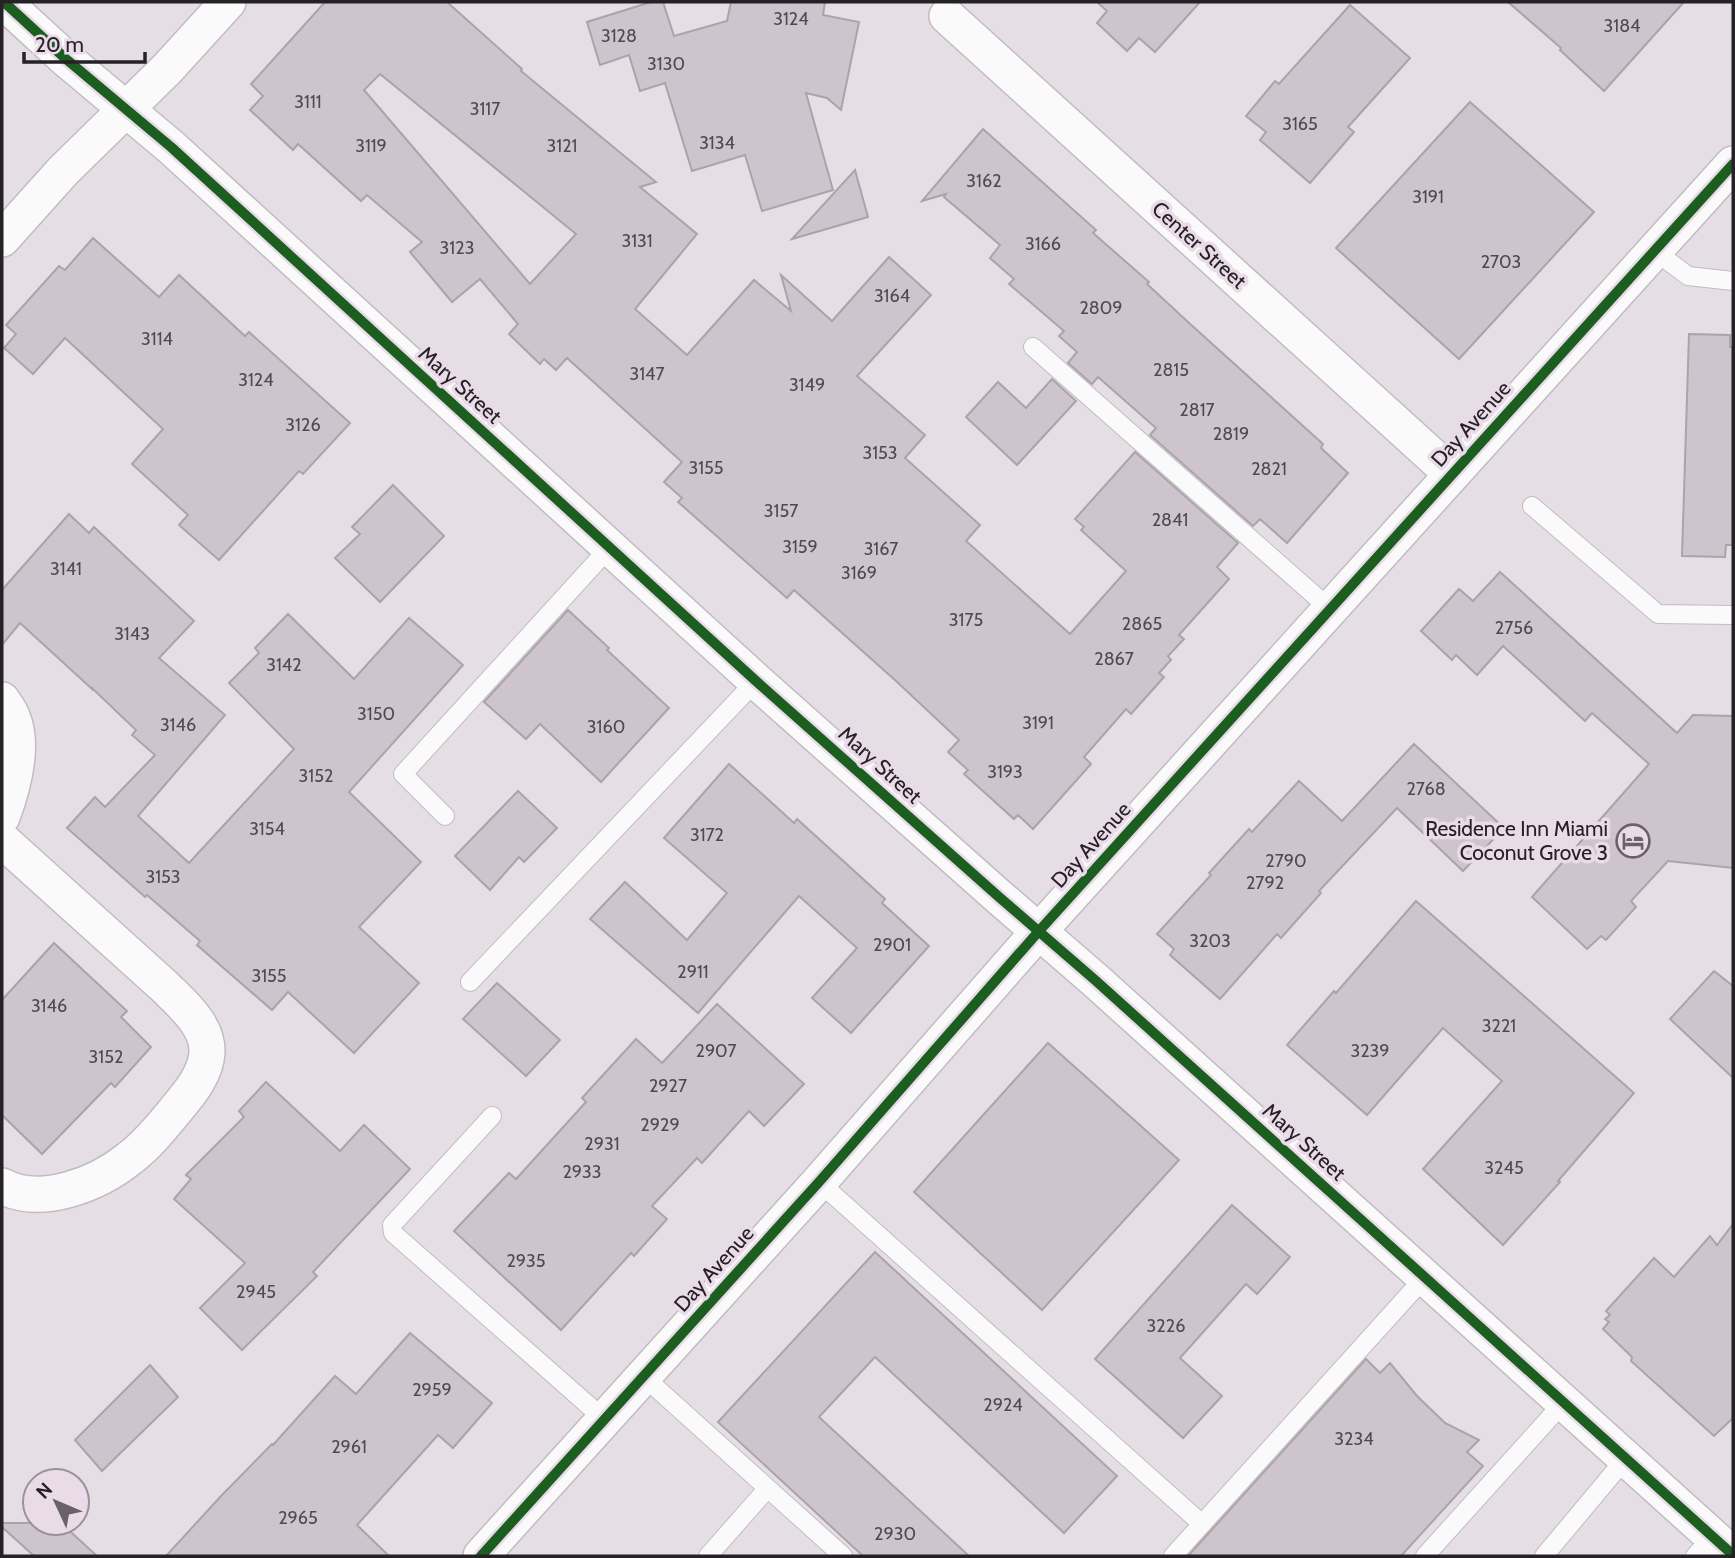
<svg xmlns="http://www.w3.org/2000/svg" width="1735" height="1558" viewBox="0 0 1735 1558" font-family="Cabin,sans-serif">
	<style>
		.building { fill: #cec4cd; stroke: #aaa4a9; stroke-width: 2; fill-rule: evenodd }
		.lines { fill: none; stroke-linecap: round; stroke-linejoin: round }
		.lane-casing { stroke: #c2bcc2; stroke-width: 20 }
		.street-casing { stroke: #c2bcc2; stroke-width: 38 }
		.lane { stroke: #fbfafb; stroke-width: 18 }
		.street { stroke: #fbfafb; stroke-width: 35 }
		.cycleway-casing { stroke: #e9dbe8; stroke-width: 15 }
		.cycleway { stroke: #1b5e20; stroke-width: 10 }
		.labels { text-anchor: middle; stroke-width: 7; stroke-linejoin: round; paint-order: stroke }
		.number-label { font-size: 18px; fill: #504a50 }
		.street-label { font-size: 21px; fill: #262126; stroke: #e9dbe8 }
		.poi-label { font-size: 21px; fill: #262126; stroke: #e9dbe8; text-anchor: end }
	</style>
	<rect width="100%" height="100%" fill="#e6dee5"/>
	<g class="building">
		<path d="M325 2H447L522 69 521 71 656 182 640 187 697 234 635 309 687 355 754 280 791 311 781 275 832 321 889 257 931 295 857 376 925 435 905 458 980 525 966 541 1070 634 1126 571 1081 530 1084 527 1075 519 1135 452 1238 543 1217 567 1229 579 1179 635 1184 639 1168 656 1171 660 1159 673 1164 677 1131 714 1126 709 1084 757 1091 764 1033 829 1018 815 1014 819 964 774 968 770 948 752 959 740 896 681 794 590 787 598 678 502 682 498 664 482 682 462 567 358 556 370 544 359 540 364 509 334 518 324 480 279 452 302 410 252 422 242 367 195 361 201 298 144 293 150 250 110 263 96 251 84ZM380 74 576 234 530 284 364 90Z"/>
		<polygon points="651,2 663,2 674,36 727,21 731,2 825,2 823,15 859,22 841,110 827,98 806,93 833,190 762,211 745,155 692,171 665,83 640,91 629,55 600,65 587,22"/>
		<polygon points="1097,2 1200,2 1155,52 1139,38 1127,51 1097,23 1107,11"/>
		<polygon points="1508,2 1684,2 1604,91 1560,50 1561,48"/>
		<polygon points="1350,5 1410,58 1348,127 1354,132 1310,183 1260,140 1266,132 1246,116 1275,81 1279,84"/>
		<polygon points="1470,102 1594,212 1459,359 1336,248"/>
		<polygon points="983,129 1096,230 1093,233 1149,282 1147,284 1188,322 1323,444 1321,448 1348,473 1287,543 1260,519 1253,526 1150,435 1156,428 1098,377 1092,384 1068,363 1077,352 1059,336 1064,331 1009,284 1014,279 990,258 1000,245 944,197 946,194 922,201"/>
		<polygon points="855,170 868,217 792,239"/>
		<polygon points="93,238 159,297 179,275 245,336 249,332 350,423 303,474 299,471 219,560 179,525 188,515 132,464 163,429 65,338 33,374 4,348 16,334 6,325 59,266 65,270"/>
		<polygon points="1689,334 1730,335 1730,347 1733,347 1733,545 1726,545 1725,557 1682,556"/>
		<polygon points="1052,379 1076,401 1017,465 966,417 998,382 1026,408"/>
		<polygon points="393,485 444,536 380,602 335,558 360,534 352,527"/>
		<polygon points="69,514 89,533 94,527 194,621 159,658 225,715 138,816 189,863 294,749 229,683 259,653 255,648 288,614 354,679 409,618 463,665 349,792 421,862 359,927 419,983 354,1053 288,992 272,1010 197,945 200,941 147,895 145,897 67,828 95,797 105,807 155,755 132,735 136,730 92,688 92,689 20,623 2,645 2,590"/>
		<polygon points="1500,572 1677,733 1693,715 1733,716 1733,868 1668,861 1631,901 1636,907 1606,940 1601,936 1587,949 1532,897 1649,764 1592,713 1585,721 1503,646 1477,675 1456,655 1452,660 1421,631 1459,589 1473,601"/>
		<polygon points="568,610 609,648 607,650 669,708 601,782 540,724 526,739 484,702"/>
		<polygon points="1414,744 1504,828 1463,871 1397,808 1319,891 1321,893 1281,938 1277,934 1220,999 1170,955 1174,949 1157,934 1211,875 1209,873 1249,829 1252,832 1299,781 1342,821"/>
		<polygon points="729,764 794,823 797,819 885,899 882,903 929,946 851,1033 812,998 857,948 799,896 698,1013 590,919 625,882 687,940 727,893 664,838"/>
		<polygon points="518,791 557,828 524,862 519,857 490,890 455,856"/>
		<polygon points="1416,901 1634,1093 1558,1181 1560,1182 1503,1245 1423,1169 1502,1081 1443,1028 1367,1115 1287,1045 1334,991 1336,993"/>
		<polygon points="54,943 127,1011 121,1017 151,1047 115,1087 111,1083 42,1154 2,1115 2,1000"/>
		<polygon points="1714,971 1733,986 1733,1078 1670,1019"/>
		<polygon points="497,983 560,1040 526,1076 463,1019"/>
		<polygon points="717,1004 804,1084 764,1126 749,1111 702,1163 697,1158 652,1206 667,1219 634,1256 631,1253 561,1330 454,1231 509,1173 516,1179 586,1102 582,1098 636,1039 662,1063"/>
		<polygon points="1048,1043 1179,1160 1042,1310 914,1192"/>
		<polygon points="266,1082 340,1151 364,1125 410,1169 313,1272 317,1276 242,1350 200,1308 245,1263 174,1199 191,1179 186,1175 244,1117 239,1111"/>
		<polygon points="1232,1205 1290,1257 1257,1294 1246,1284 1180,1358 1222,1396 1183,1438 1095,1359"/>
		<polygon points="1733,1224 1733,1418 1714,1436 1631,1361 1632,1357 1603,1329 1609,1322 1605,1319 1610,1315 1606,1311 1654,1258 1674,1277 1710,1236 1717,1245"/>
		<polygon points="875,1252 1117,1476 1064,1533 875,1357 819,1417 969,1556 863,1556 718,1422"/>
		<polygon points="410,1333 492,1403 453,1448 438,1435 357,1525 389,1556 166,1556 222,1495 272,1444 273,1445 335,1376 356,1394"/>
		<polygon points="1366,1359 1380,1373 1390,1363 1417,1396 1445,1423 1479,1440 1467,1452 1483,1466 1401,1556 1188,1556"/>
		<polygon points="150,1365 178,1397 102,1471 75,1440"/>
		<polygon points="2,1523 61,1523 97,1556 34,1556 2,1527"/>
	</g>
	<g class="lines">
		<defs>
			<g id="lane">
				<polyline points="1655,251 1688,276 1733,281"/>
				<polyline points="1033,347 1330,609"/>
				<polyline points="1532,506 1658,614 1733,615"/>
				<polyline points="445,816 403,774 609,548"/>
				<polyline points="470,982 756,681"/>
				<polyline points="492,1116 392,1225 393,1233 604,1419"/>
				<polyline points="819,1182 1202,1524"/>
				<polyline points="643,1376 843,1556"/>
				<polyline points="708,1556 767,1489"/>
				<polyline points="1173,1556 1425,1277"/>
				<polyline points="1425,1556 1564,1402"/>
				<polyline points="1544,1556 1626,1458"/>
				<polyline points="1695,1556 1713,1536"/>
			</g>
			<g id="street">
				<polyline points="4,2 66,59 171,147 756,681 999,897 1095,980 1733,1555"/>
				<polyline points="947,16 1452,474"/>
				<polyline points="2,239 63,171 167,69 228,2"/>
				<path d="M2 700C6 706 11 712 13 719 24 747 12 790 2 817"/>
				<path d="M2 840 164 986C181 1003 208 1025 207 1052 206 1075 188 1095 174 1112 161 1128 147 1145 130 1158 98 1184 41 1207 2 1186"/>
				<polyline points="481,1556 819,1182 1039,931 1733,164"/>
			</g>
		</defs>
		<use href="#lane" class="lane-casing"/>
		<use href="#street" class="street-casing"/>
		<use href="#lane" class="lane"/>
		<use href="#street" class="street"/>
		<defs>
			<g id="cycleway">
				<polyline points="4,2 66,59 171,147 756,681 999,897 1095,980 1733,1555"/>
				<polyline points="481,1556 819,1182 1039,931 1733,164"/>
			</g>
		</defs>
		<use href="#cycleway" class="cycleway-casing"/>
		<use href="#cycleway" class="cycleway"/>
	</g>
	<defs>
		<symbol id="hotel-ring" viewBox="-11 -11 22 22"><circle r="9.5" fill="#e9dbe8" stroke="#696369" stroke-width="1.5"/><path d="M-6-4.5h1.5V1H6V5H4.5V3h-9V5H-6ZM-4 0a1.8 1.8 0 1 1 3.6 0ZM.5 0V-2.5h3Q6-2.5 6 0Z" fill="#696369"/></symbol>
	</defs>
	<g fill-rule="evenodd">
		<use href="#hotel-ring" x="1614" y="822" width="38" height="38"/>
	</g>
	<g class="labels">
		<g class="number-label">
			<text x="791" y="25">3124</text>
			<text x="1622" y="32">3184</text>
			<text x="619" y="42">3128</text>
			<text x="666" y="70">3130</text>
			<text x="308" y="108">3111</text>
			<text x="485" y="115">3117</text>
			<text x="1300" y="130">3165</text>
			<text x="717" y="149">3134</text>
			<text x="371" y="152">3119</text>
			<text x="562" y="152">3121</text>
			<text x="984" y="187">3162</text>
			<text x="1428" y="203">3191</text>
			<text x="637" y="247">3131</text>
			<text x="1043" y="250">3166</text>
			<text x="457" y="254">3123</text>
			<text x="1501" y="268">2703</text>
			<text x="892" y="302">3164</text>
			<text x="1101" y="314">2809</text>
			<text x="157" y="345">3114</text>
			<text x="1171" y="376">2815</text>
			<text x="647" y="380">3147</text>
			<text x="256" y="386">3124</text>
			<text x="807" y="391">3149</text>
			<text x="1197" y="416">2817</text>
			<text x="303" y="431">3126</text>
			<text x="1231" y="440">2819</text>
			<text x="880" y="459">3153</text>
			<text x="706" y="474">3155</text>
			<text x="1269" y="475">2821</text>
			<text x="781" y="517">3157</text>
			<text x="1170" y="526">2841</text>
			<text x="800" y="553">3159</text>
			<text x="881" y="555">3167</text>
			<text x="66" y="575">3141</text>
			<text x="859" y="579">3169</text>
			<text x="966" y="626">3175</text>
			<text x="1142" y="630">2865</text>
			<text x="1514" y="634">2756</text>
			<text x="132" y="640">3143</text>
			<text x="1114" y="665">2867</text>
			<text x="284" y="671">3142</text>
			<text x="376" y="720">3150</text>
			<text x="1038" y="729">3191</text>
			<text x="178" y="731">3146</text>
			<text x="606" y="733">3160</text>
			<text x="1005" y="778">3193</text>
			<text x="316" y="782">3152</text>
			<text x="1426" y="795">2768</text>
			<text x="267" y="835">3154</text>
			<text x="707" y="841">3172</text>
			<text x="1286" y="867">2790</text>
			<text x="163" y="883">3153</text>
			<text x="1265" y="889">2792</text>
			<text x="1210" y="947">3203</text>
			<text x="892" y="951">2901</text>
			<text x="693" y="978">2911</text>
			<text x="269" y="982">3155</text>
			<text x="49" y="1012">3146</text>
			<text x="1499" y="1032">3221</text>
			<text x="716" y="1057">2907</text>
			<text x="1370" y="1057">3239</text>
			<text x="106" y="1063">3152</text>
			<text x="668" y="1092">2927</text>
			<text x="660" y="1131">2929</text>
			<text x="602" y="1150">2931</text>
			<text x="1504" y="1174">3245</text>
			<text x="582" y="1178">2933</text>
			<text x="526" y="1267">2935</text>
			<text x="256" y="1298">2945</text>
			<text x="1166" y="1332">3226</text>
			<text x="432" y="1396">2959</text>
			<text x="1003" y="1411">2924</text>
			<text x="1354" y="1445">3234</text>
			<text x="349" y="1453">2961</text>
			<text x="298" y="1524">2965</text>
			<text x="895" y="1540">2930</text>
		</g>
		<g class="street-label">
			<text transform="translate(1199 245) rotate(42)" y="7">Center Street</text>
			<text transform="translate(460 385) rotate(42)" y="7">Mary Street</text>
			<text transform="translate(1471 424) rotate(-48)" y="7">Day Avenue</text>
			<text transform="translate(880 765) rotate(42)" y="7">Mary Street</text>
			<text transform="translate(1091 845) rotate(-48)" y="7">Day Avenue</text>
			<text transform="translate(1304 1142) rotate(42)" y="7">Mary Street</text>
			<text transform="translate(714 1269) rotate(-48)" y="7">Day Avenue</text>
		</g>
		<g class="poi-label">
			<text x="1608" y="836">Residence Inn Miami<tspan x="1608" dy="24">Coconut Grove 3</tspan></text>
		</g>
	</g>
	<rect width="1735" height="1558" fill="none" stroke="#262126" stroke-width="7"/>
	<g transform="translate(56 1502) rotate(314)"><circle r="33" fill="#e9dbe8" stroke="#9b919a" stroke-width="2"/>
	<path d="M0-5L12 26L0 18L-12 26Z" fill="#696369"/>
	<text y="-10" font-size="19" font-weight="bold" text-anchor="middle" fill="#262126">N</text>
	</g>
	<path d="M24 52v10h121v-10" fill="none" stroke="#262126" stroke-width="3.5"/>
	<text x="35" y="52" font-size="21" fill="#262126" stroke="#e9dbe8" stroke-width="5" paint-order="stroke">20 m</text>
</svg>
